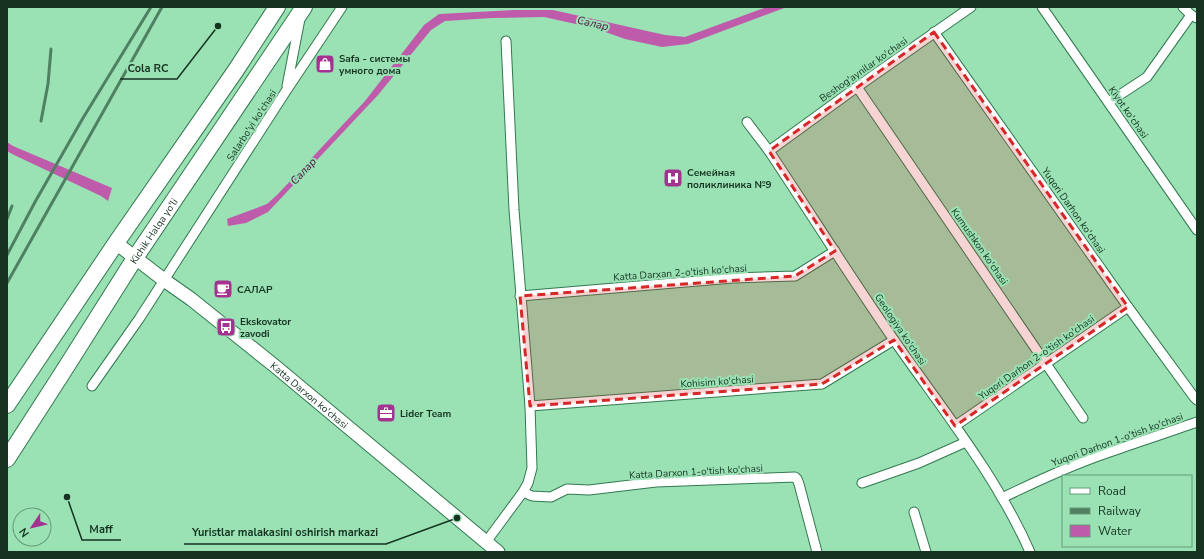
<svg xmlns="http://www.w3.org/2000/svg" width="1204" height="559" viewBox="0 0 1204 559" font-family="'Nunito Sans',sans-serif">
	<style>
		.water { fill: #bf5bab }
		.lines { fill: none; stroke-linecap: round; stroke-linejoin: round }
		.street-casing { stroke: #327951; stroke-width: 11 }
		.secondary-casing { stroke: #327951; stroke-width: 15 }
		.highway-casing { stroke: #327951; stroke-width: 18 }
		.street { stroke: #fff; stroke-width: 9 }
		.secondary { stroke: #fff; stroke-width: 13 }
		.highway { stroke: #fff; stroke-width: 16 }
		.rail { stroke: #508062; stroke-width: 3 }
		.marked { fill: #d62828; fill-opacity: 0.2; stroke: #d62828; stroke-width: 3; stroke-dasharray: 8 5; stroke-linejoin: round }
		.labels { text-anchor: middle; stroke-width: 4; stroke-linejoin: round; paint-order: stroke }
		.poi-label { font-size: 10px; font-weight: bold; fill: #163322; stroke: #9ae2b4; text-anchor: start }
		.street-label { font-size: 10px; fill: #163322; stroke: #9ae2b4 }
		.water-label { font-size: 11px; font-style: italic; fill: #4b0a40; stroke: #9ae2b4 }
		.leader { fill: none; stroke: #163322; stroke-width: 1.5 }
		.callout-dot { fill: #163322; stroke: #9ae2b4; stroke-width: 1.5 }
		.callout-label { font-size: 11px; text-anchor: middle; font-weight: bold; fill: #163322; stroke: #9ae2b4; stroke-width: 4; stroke-linejoin: round; paint-order: stroke }
	</style>
	<rect width="100%" height="100%" fill="#9ae2b4"/>
	<g class="water">
		<polygon points="767,7 787,7 688,44 662,47 625,39 594,28 544,17 492,18 445,21 431,30 378,95 268,212 246,223 228,226 227,219 267,204 278,194 365,101 424,25 439,14 515,10 553,10 665,35 685,37"/>
		<polygon points="7,142 13,146 112,188 108,201 101,196 12,154 7,151"/>
	</g>
	<g class="lines">
		<defs>
			<g id="street">
				<polyline points="1042,7 1197,230"/>
				<polyline points="1183,7 1191,15 1197,18"/>
				<polyline points="934,32 1128,307 1194,397 1197,400"/>
				<polyline points="287,86 300,19"/>
				<polyline points="857,87 1083,418"/>
				<polyline points="1109,102 1147,77 1191,15"/>
				<path d="M747 122 769 151C811 214 851 278 894 340 942 409 996 475 1030 552"/>
				<polyline points="769,151 857,87 971,7"/>
				<polyline points="520,296 733,278 795,276 835,251"/>
				<polyline points="92,386 139,319 286,91 342,7"/>
				<polyline points="530,406 822,384 894,340"/>
				<polyline points="955,426 1128,307"/>
				<polyline points="862,483 919,463 966,442"/>
				<polyline points="523,492 532,496 551,497 567,489 589,490 656,482 795,477 797,479 799,484 817,552"/>
				<path d="M1002 498C1035 482 1069 466 1104 454 1135 443 1166 433 1197 422"/>
				<polyline points="914,512 926,552"/>
				<polyline points="486,542 523,492 528,483 532,468 530,406 514,210 506,41"/>
			</g>
			<g id="secondary">
				<path id="s1" d="M116 243 164 280 191 299 276 367 498 552"/>
			</g>
			<g id="highway">
				<polyline points="7,405 116,243 236,70 277,7"/>
				<path id="s2" d="M7 459 63 372 135 258 304 7"/>
			</g>
		</defs>
		<use href="#street" class="street-casing"/>
		<use href="#secondary" class="secondary-casing"/>
		<use href="#highway" class="highway-casing"/>
		<use href="#street" class="street"/>
		<use href="#secondary" class="secondary"/>
		<use href="#highway" class="highway"/>
		<g class="rail">
			<polyline points="41,121 48,84 51,49"/>
			<polyline points="7,219 12,206"/>
			<polyline points="7,255 35,202 83,118 151,7"/>
			<polyline points="7,283 162,7"/>
		</g>
	</g>
	<path class="marked" d="M934 32 1128 307 955 426 894 340 822 384 530 406 520 296 795 276 835 251 769 151Z"/>
	<defs>
		<symbol id="shop-square" viewBox="-11 -11 22 22"><rect x="-9" y="-9" width="18" height="18" rx="4" fill="#a33390" stroke="#9ae2b4"/><path d="M-5-2.5h2.3a2.7 3.5 0 0 1 5.4 0H5L5.5 6h-11ZM-1.5-2.5h3a1.5 2.3 0 0 0-3 0Z" fill="#fff"/></symbol>
		<symbol id="hospital-square" viewBox="-11 -11 22 22"><rect x="-9" y="-9" width="18" height="18" rx="4" fill="#a33390" stroke="#9ae2b4"/><path d="M-5-5h3v3.5h4V-5h3V5h-3V1.5h-4V5h-3Z" fill="#fff"/></symbol>
		<symbol id="cafe-square" viewBox="-11 -11 22 22"><rect x="-9" y="-9" width="18" height="18" rx="4" fill="#a33390" stroke="#9ae2b4"/><path d="M-5.5-4.5H6V0H3Q3 3.5 0 3.5H-2.5Q-5.5 3.5-5.5 0ZM3-3.2v2h1.7v-2ZM-6 4.5H4V6H-6Z" fill="#fff"/></symbol>
		<symbol id="bus-square" viewBox="-11 -11 22 22"><rect x="-9" y="-9" width="18" height="18" rx="4" fill="#a33390" stroke="#9ae2b4"/><path d="M-5-6H5V4H4V6H2V4H-2V6H-4V4H-5ZM-3.5-4V0h7V-4ZM-3.5 1.2v1.5H-2V1.2ZM2 1.2v1.5H3.5V1.2Z" fill="#fff"/></symbol>
		<symbol id="office-square" viewBox="-11 -11 22 22"><rect x="-9" y="-9" width="18" height="18" rx="4" fill="#a33390" stroke="#9ae2b4"/><path d="M-6-3h4V-5.5h4V-3h4V5H-6ZM-1-4.5V-3h2v-1.5ZM-6 0V1H6V0Z" fill="#fff"/></symbol>
	</defs>
	<g fill-rule="evenodd">
		<use href="#shop-square" x="314" y="53" width="22" height="22"/>
		<use href="#hospital-square" x="662" y="167" width="22" height="22"/>
		<use href="#cafe-square" x="212" y="278" width="22" height="22"/>
		<use href="#bus-square" x="215" y="316" width="22" height="22"/>
		<use href="#office-square" x="375" y="402" width="22" height="22"/>
	</g>
	<g class="labels">
		<g class="poi-label">
			<text x="339" y="62">Safa - системы<tspan x="339" dy="12">умного дома</tspan></text>
			<text x="687" y="176">Семейная<tspan x="687" dy="12">поликлиника №9</tspan></text>
			<text x="237" y="293">САЛАР</text>
			<text x="240" y="325">Ekskovator<tspan x="240" dy="12">zavodi</tspan></text>
			<text x="400" y="417">Lider Team</text>
		</g>
		<g class="street-label">
			<text transform="translate(863 69) rotate(-35)" y="4">Beshog'aynilar ko'chasi</text>
			<text transform="translate(1129 112) rotate(55)" y="4">Kiyot ko'chasi</text>
			<text transform="translate(251 125) rotate(-57)" y="4">Salarbo'yi ko'chasi</text>
			<text transform="translate(1074 210) rotate(55)" y="4">Yuqori Darhon ko'chasi</text>
			<text dy="4" stroke="none"><textPath href="#s2" startOffset="271">Kichik Halqa yo'li</textPath></text>
			<text transform="translate(980 246) rotate(55)" y="4">Kumushkon ko'chasi</text>
			<text transform="translate(680 272) rotate(-4)" y="4">Katta Darxan 2-o'tish ko'chasi</text>
			<text transform="translate(901 329) rotate(56)" y="4">Geologiya ko'chasi</text>
			<text transform="translate(1036 357) rotate(-35)" y="4">Yuqori Darhon 2-o'tish ko'chasi</text>
			<text transform="translate(717 381) rotate(-4)" y="4">Kohisim ko'chasi</text>
			<text dy="4" stroke="none"><textPath href="#s1" startOffset="246">Katta Darxon ko'chasi</textPath></text>
			<text transform="translate(1117 439) rotate(-20)" y="4">Yuqori Darhon 1-o'tish ko'chasi</text>
			<text transform="translate(696 471) rotate(-3)" y="4">Katta Darxon 1-o'tish ko'chasi</text>
		</g>
		<g class="water-label">
			<text transform="translate(593 23) rotate(13)" y="4">Салар</text>
			<text transform="translate(303 171) rotate(-47)" y="4">Салар</text>
		</g>
	</g>
	<path class="leader" d="M218 26L177 79H120M67 497L82 540H121M457 518L386 544H184"/>
	<g class="callout-dot">
		<circle cx="218" cy="26" r="4"/>
		<circle cx="67" cy="497" r="4"/>
		<circle cx="457" cy="518" r="4"/>
	</g>
	<g class="callout-label">
		<text x="148" y="72">Cola RC</text>
		<text x="101" y="533">Maff</text>
		<text x="285" y="536">Yuristlar malakasini oshirish markazi</text>
	</g>
	<rect width="1204" height="559" fill="none" stroke="#163322" stroke-width="16"/>
	<rect x="1062" y="475" width="130" height="72" fill="#9ae2b4" stroke="#659c7a"/>
	<rect x="1070" y="488" width="20" height="6" fill="#ffffff" stroke="#659c7a"/>
	<text x="1098" y="495" font-size="12" fill="#163322">Road</text>
	<rect x="1070" y="508" width="20" height="6" fill="#508062" stroke="#659c7a"/>
	<text x="1098" y="515" font-size="12" fill="#163322">Railway</text>
	<rect x="1070" y="525" width="20" height="12" fill="#bf5bab" stroke="#659c7a"/>
	<text x="1098" y="535" font-size="12" fill="#163322">Water</text>
	<g transform="translate(32 527) rotate(235)"><circle r="19" fill="#9ae2b4" stroke="#659c7a"/>
	<path d="M0-3L7 15L0 10L-7 15Z" fill="#a33390"/>
	<text y="-6" font-size="11" font-weight="bold" text-anchor="middle" fill="#163322">N</text>
	</g>
</svg>
